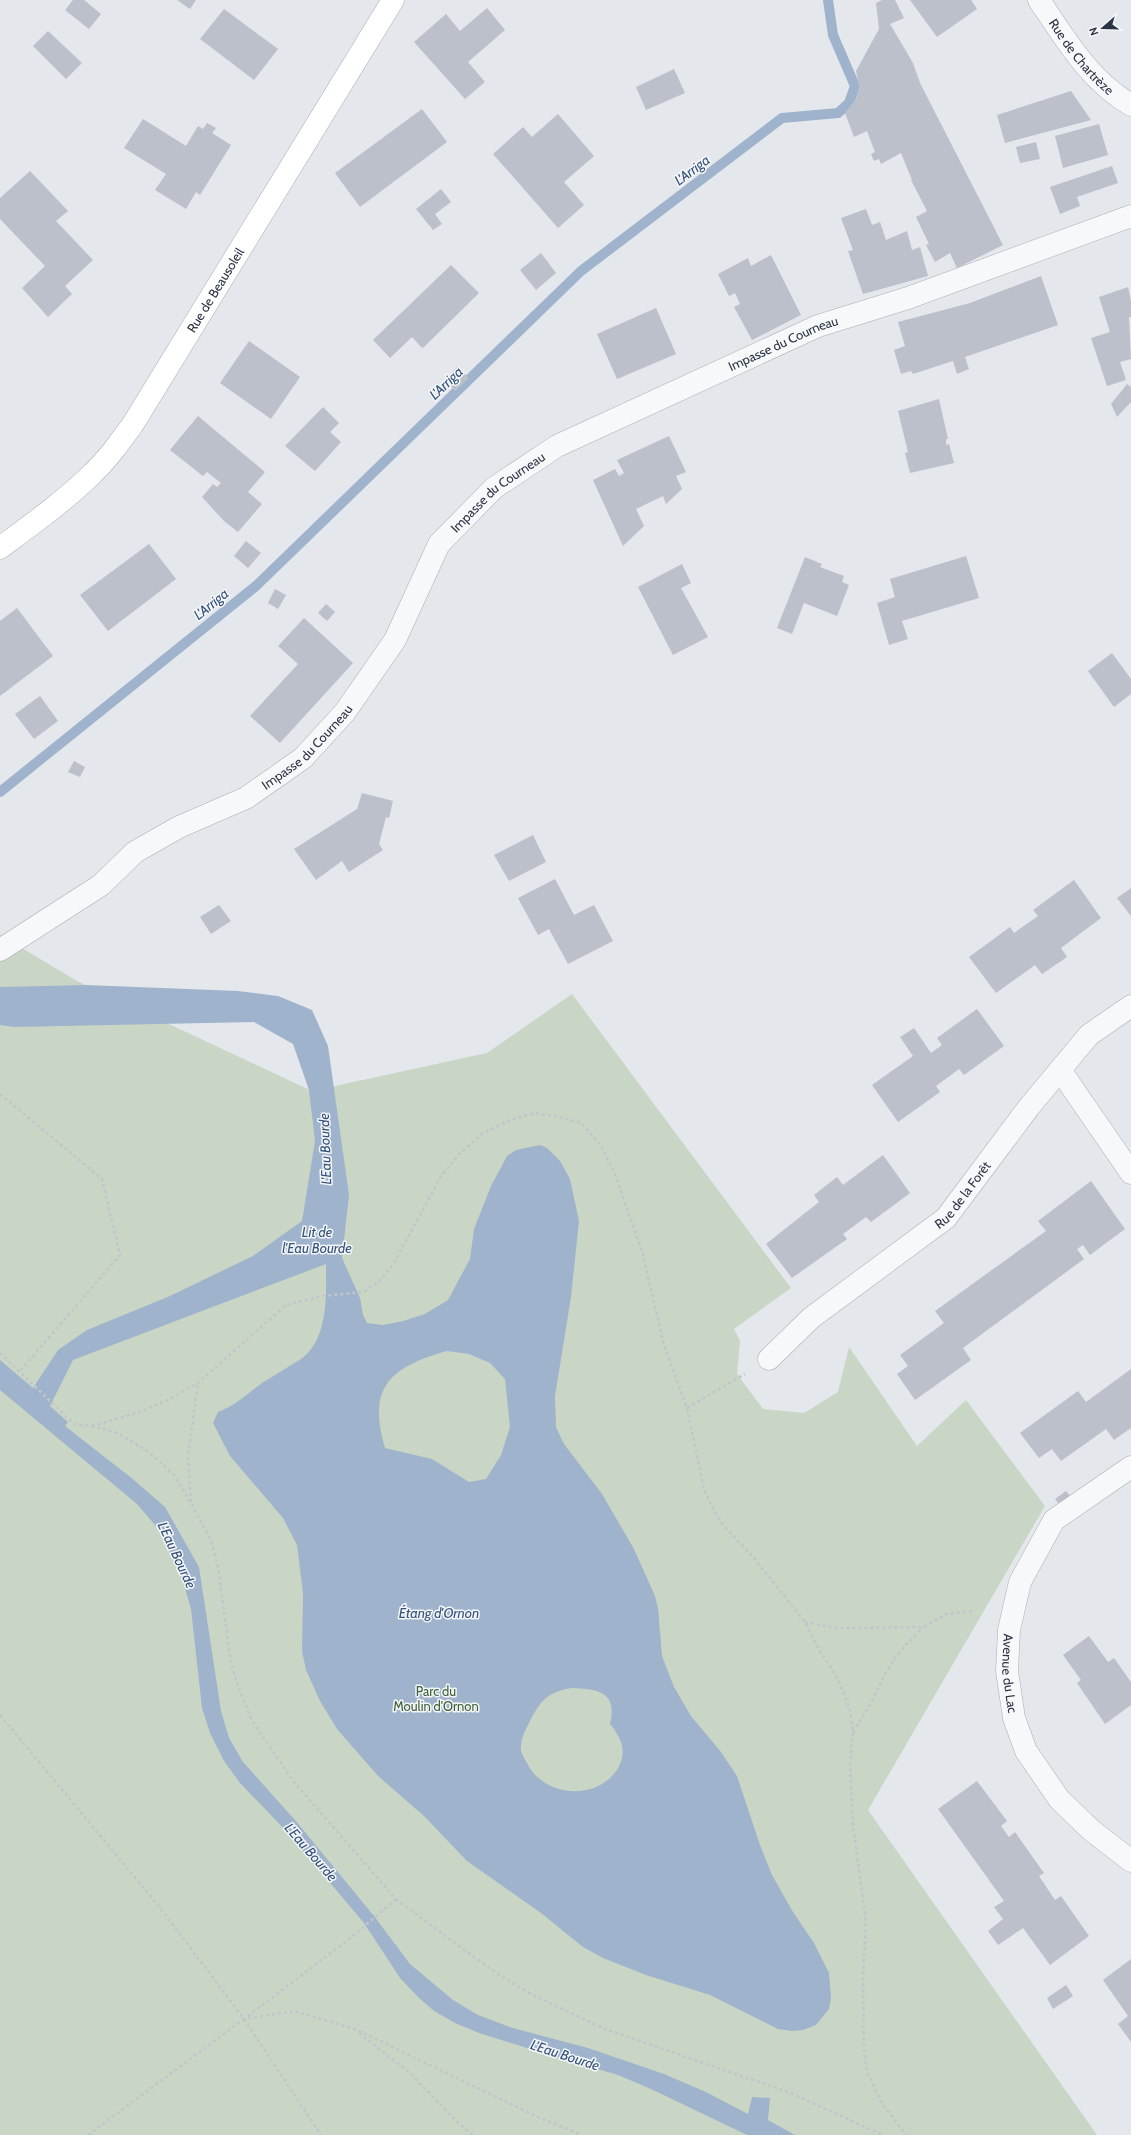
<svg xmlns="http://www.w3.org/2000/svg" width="1131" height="2135" viewBox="0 0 1131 2135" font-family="Cabin,sans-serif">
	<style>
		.green { fill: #c9d6c5 }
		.water { fill: #9fb4cc; fill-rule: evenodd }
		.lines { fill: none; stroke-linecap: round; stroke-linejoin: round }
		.stream { stroke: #9fb4cc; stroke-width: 10 }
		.building { fill: #bbc0ca }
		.street-casing { stroke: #a9aeb7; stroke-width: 23 }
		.secondary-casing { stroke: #a9aeb7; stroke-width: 23 }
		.path { stroke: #c2c5cb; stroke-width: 2.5; stroke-dasharray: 3 3; stroke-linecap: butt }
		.street { stroke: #f7f8fa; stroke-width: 22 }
		.secondary { stroke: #fff; stroke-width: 22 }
		.labels { text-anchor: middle; stroke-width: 3; stroke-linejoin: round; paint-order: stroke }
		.street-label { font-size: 13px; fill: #2b3445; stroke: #f4f6f9 }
		.park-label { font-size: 13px; fill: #3f6138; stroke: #f4f6f9 }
		.water-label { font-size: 14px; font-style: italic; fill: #34527a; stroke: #f4f6f9 }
	</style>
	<rect width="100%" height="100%" fill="#e4e7ec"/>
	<polygon class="green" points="0,935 77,981 312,1091 487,1053 572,994 791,1288 734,1329 740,1341 737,1374 763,1409 804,1413 838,1392 849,1347 917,1446 966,1400 1045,1506 868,1810 1097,2135 0,2135"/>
	<path class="water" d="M86 985 238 991 278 996 312 1010 328 1046 349 1195 342 1258 360 1298 363 1315 367 1323 383 1325 403 1321 425 1314 448 1300 470 1259 474 1229 491 1186 507 1156 516 1150 540 1145 547 1148 560 1161 570 1179 579 1221 571 1297 555 1396 556 1427 564 1444 602 1494 634 1549 655 1596 658 1608 662 1656 674 1687 691 1716 721 1752 737 1776 760 1845 772 1875 793 1912 814 1943 829 1973 831 1998 829 2009 816 2025 803 2030 792 2031 778 2029 710 1995 646 1975 603 1958 583 1947 541 1913 467 1861 424 1816 378 1776 337 1729 320 1701 306 1670 302 1651 303 1593 297 1545 283 1518 230 1456 213 1423 218 1412C235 1406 248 1393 262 1383 275 1375 288 1367 301 1359 329 1339 326 1294 326 1264L73 1360 50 1406 68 1422 65 1426 134 1480 165 1507 199 1567 221 1711 229 1738 243 1762 295 1820 374 1916 410 1964 453 2000 478 2015 513 2028 588 2048 664 2074 706 2092 748 2114 752 2097 770 2098 768 2120 795 2135H747L651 2089 618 2075 543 2053 479 2033 455 2023 434 2011 419 1998 400 1978 364 1923 288 1833 240 1783 224 1761 210 1733 202 1708 191 1609 182 1578 160 1531 137 1504 0 1390V1360L33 1388 58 1350 87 1330 170 1296 253 1256 302 1221 315 1141 309 1090 293 1044 254 1022 15 1027 0 1025V987ZM447 1351 469 1354 490 1363 505 1379 510 1427 501 1455 486 1479 469 1482 432 1459 385 1448C367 1387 390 1367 447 1351ZM572 1688C598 1689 618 1692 610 1724 614 1729 619 1736 621 1742 624 1752 623 1759 618 1768 598 1802 543 1797 527 1763 524 1758 520 1751 521 1746 521 1738 526 1729 529 1723 540 1701 547 1692 572 1688Z"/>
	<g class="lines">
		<polyline class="stream" points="0,792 256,586 581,271 782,118 838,113 849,103 855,86 833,35 828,0"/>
	</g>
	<g class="building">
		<polygon points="73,0 84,0 101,14 89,29 65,10"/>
		<polygon points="177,0 196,0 190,9"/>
		<polygon points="882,0 895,0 904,18 890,24 913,63 920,83 1003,245 957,268 950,253 935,262 926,245 929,244 916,217 927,211 911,180 912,180 901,153 881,164 879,159 874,161 871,154 875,152 867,131 854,137 845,113 856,99 858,93 859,86 856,71 879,29 876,3"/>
		<polygon points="910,0 971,0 977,9 937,37"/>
		<polygon points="487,8 505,30 468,62 485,82 465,99 414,42 446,14 460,31"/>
		<polygon points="224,9 278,49 254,80 200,39"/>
		<polygon points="48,31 82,63 66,79 33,46"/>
		<polygon points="674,69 685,93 646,110 636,87"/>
		<polygon points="1071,91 1091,120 1005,143 997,115"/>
		<polygon points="422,109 447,142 360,207 335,173"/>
		<polygon points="558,114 594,156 564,182 584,205 558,228 493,154 523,127 532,137"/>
		<polygon points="143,119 186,146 198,126 203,129 207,123 216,128 212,133 231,145 200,195 196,192 186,209 155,190 166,174 124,148"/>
		<polygon points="1099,124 1108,155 1063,168 1055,136"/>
		<polygon points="1036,142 1040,159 1020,163 1016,147"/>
		<polygon points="1112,166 1118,183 1077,197 1080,206 1060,214 1050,187"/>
		<polygon points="30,171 68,211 56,221 93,260 65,286 72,294 48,317 22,288 45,266 0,219 0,198"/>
		<polygon points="441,189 451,202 435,214 442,224 433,230 416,209"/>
		<polygon points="866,209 872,225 880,222 886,240 907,231 912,250 920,247 928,276 863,294 848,251 853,250 841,218"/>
		<polygon points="541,253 556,273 536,290 520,270"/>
		<polygon points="771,255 801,315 752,340 734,307 740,304 735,293 729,296 718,274 748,258 751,266"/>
		<polygon points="451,265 479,293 424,347 422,348 412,337 390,358 373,340"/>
		<polygon points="1041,276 1058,325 965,357 969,369 957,374 953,361 913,374 911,371 901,374 894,350 905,346 898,322 970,303"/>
		<polygon points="1128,287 1131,301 1131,317 1129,317 1131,359 1120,362 1126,380 1107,386 1091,338 1110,332 1099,297"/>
		<polygon points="656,308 676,354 617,379 597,334"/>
		<polygon points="249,341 300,377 271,419 220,383"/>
		<polygon points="457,367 469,378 455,391 445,380"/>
		<polygon points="1127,384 1131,387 1131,402 1117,417 1111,404"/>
		<polygon points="939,399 948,439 946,439 946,445 949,444 954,463 910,473 905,453 908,452 898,411"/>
		<polygon points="323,407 339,423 330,432 341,442 315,471 285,446"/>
		<polygon points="198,416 265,472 248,492 262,504 238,532 224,521 202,497 213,484 217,487 221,483 207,472 203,476 170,450"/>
		<polygon points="669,436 686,472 676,476 682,489 666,504 663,496 636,509 644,526 623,546 593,480 615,469 619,476 624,473 617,460"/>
		<polygon points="246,541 261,553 248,568 234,556"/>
		<polygon points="149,544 176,579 108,631 80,595"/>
		<polygon points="966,556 979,598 902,621 908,639 889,645 877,603 895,597 890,579"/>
		<polygon points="805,557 822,564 820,567 844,576 842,582 849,585 837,616 804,603 792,634 777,628"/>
		<polygon points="682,564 691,583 681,588 708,637 673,655 638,587"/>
		<polygon points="275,589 286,595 278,609 268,603"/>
		<polygon points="326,604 335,612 327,621 318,613"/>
		<polygon points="17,608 53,656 0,696 0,621"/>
		<polygon points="304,618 353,663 280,743 250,716 298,664 278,646"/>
		<polygon points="1112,653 1131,679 1131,694 1114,707 1088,671"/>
		<polygon points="40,696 58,721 34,739 15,714"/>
		<polygon points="74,761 85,767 80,777 68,772"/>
		<polygon points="362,793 393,801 389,818 386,817 379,844 383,850 349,872 342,861 316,880 294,849 357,809"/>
		<polygon points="533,835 546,862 509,881 494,855"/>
		<polygon points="555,879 574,915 594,905 613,941 568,964 549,929 538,935 518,898"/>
		<polygon points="1074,880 1101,918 1061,948 1067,957 1042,974 1035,965 996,993 969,957 1010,927 1014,933 1038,916 1033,910"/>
		<polygon points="1131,888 1131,916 1117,898"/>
		<polygon points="219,905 231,921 211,934 200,917"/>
		<polygon points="977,1009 1004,1046 964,1075 959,1069 936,1086 940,1092 898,1122 872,1085 913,1056 900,1037 914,1028 931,1053 942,1045 937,1038"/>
		<polygon points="883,1155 910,1193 871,1222 866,1217 843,1234 847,1239 792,1278 766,1244 819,1202 814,1195 837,1177 843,1185"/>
		<polygon points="1091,1181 1125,1229 1090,1255 1083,1245 1077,1249 1084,1259 963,1348 971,1360 915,1400 897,1374 908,1366 900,1355 944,1323 935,1311 1046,1231 1038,1221"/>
		<polygon points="1131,1369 1131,1428 1114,1440 1106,1429 1061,1461 1052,1449 1039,1458 1020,1433 1078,1391 1086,1402"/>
		<polygon points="1066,1491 1070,1496 1059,1504 1055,1499"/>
		<polygon points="1089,1636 1108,1662 1114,1658 1131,1682 1131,1705 1105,1724 1077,1683 1081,1680 1063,1655"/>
		<polygon points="977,1781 1007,1821 1001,1826 1009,1837 1015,1832 1044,1873 1039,1876 1055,1900 1061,1896 1089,1936 1050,1965 1023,1928 998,1945 988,1931 1003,1919 994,1907 1004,1901 938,1809"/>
		<polygon points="1131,1959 1131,2042 1118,2024 1128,2016 1103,1980"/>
		<polygon points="1066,1985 1073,1996 1053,2009 1047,1998"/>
	</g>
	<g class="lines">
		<defs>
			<g id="street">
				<path id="s1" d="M1039 0C1066 40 1088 79 1131 105"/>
				<path id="s2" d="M0 950 101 885 135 852 179 827 246 798 303 758 345 712 395 640 439 544 494 488 557 446 818 326 908 298 1131 216"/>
				<polyline points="1060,1070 1131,1173"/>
				<path id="s3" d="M769 1359 811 1318 946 1218 1029 1107 1089 1035 1131 1006"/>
				<path id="s4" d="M1131 1467 1054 1520 1020 1582 1009 1630 1007 1671 1014 1718 1026 1751 1059 1799 1091 1830 1131 1861"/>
			</g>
			<g id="secondary">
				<path id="s5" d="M0 548C31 525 63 502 90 476 107 460 120 442 133 424L393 0"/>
			</g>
		</defs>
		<use href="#street" class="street-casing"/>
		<use href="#secondary" class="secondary-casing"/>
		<g class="path">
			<polyline points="0,1094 102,1179 120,1255 20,1371"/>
			<polyline points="0,1353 74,1424 92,1426 117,1433 149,1452 174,1475 191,1503 211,1541 218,1567 231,1663 239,1689 252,1721 294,1782 396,1899 467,1952 501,1976 533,1995 605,2029 788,2092 883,2135"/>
			<polyline points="687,1408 745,1374"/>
			<polyline points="92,1426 137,1413 168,1400 198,1383 286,1305 322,1296 364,1292 380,1280 393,1265 440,1178 459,1154 483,1133 510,1120 535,1113 559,1117 582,1123 601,1146 615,1174 642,1251 664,1345 687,1408 704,1489 712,1507 723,1525 753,1557 805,1622 817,1646 838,1679 850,1710 853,1733 850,1763 853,1826 866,1921 863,1973 864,2053 867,2071 881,2102 906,2135"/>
			<polyline points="191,1502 188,1455 198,1384"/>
			<polyline points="805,1622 836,1628 924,1627 946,1614 973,1611"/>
			<polyline points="0,1715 161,1909 244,2019 321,2135"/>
			<polyline points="853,1732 870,1705 886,1672 901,1650 923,1627"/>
			<polyline points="396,1899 353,1936 244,2019 294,2011 355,2029 540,2118 582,2135"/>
			<polyline points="359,2033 410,2073 458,2123 473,2135"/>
			<polyline points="88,2135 244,2019"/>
		</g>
		<use href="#street" class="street"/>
		<use href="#secondary" class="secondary"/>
	</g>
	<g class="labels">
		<g class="street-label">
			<text dy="5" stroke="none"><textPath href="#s1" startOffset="71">Rue de Chartrèze</textPath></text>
			<text dy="5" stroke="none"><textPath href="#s5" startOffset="340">Rue de Beausoleil</textPath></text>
			<text dy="5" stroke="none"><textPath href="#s2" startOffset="1019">Impasse du Courneau</textPath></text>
			<text dy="5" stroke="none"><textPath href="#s2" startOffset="695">Impasse du Courneau</textPath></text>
			<text dy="5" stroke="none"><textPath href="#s2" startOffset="371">Impasse du Courneau</textPath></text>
			<text dy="5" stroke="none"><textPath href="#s3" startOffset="255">Rue de la Forêt</textPath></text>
			<text dy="5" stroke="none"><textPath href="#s4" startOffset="257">Avenue du Lac</textPath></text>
		</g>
		<g class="park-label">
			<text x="436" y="1696">Parc du<tspan x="436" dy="15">Moulin d'Ornon</tspan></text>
		</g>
		<g class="water-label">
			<text transform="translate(692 170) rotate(-37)" y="5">L'Arriga</text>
			<text transform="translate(446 383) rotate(-44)" y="5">L'Arriga</text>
			<text transform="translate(211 604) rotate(-39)" y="5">L'Arriga</text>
			<text transform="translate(325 1149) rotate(-92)" y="5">L'Eau Bourde</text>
			<text x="317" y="1237">Lit de<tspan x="317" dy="16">l'Eau Bourde</tspan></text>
			<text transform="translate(177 1555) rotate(65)" y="5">L'Eau Bourde</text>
			<text x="439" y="1618">Étang d'Ornon</text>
			<text transform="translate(311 1852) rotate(49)" y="5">L'Eau Bourde</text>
			<text transform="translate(565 2055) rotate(18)" y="5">L'Eau Bourde</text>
		</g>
	</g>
	<g transform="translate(1103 28) rotate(250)" stroke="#f4f6f9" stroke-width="3" paint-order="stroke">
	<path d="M0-3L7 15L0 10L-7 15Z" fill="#2b3445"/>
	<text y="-6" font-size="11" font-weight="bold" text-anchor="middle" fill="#2b3445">N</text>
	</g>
</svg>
